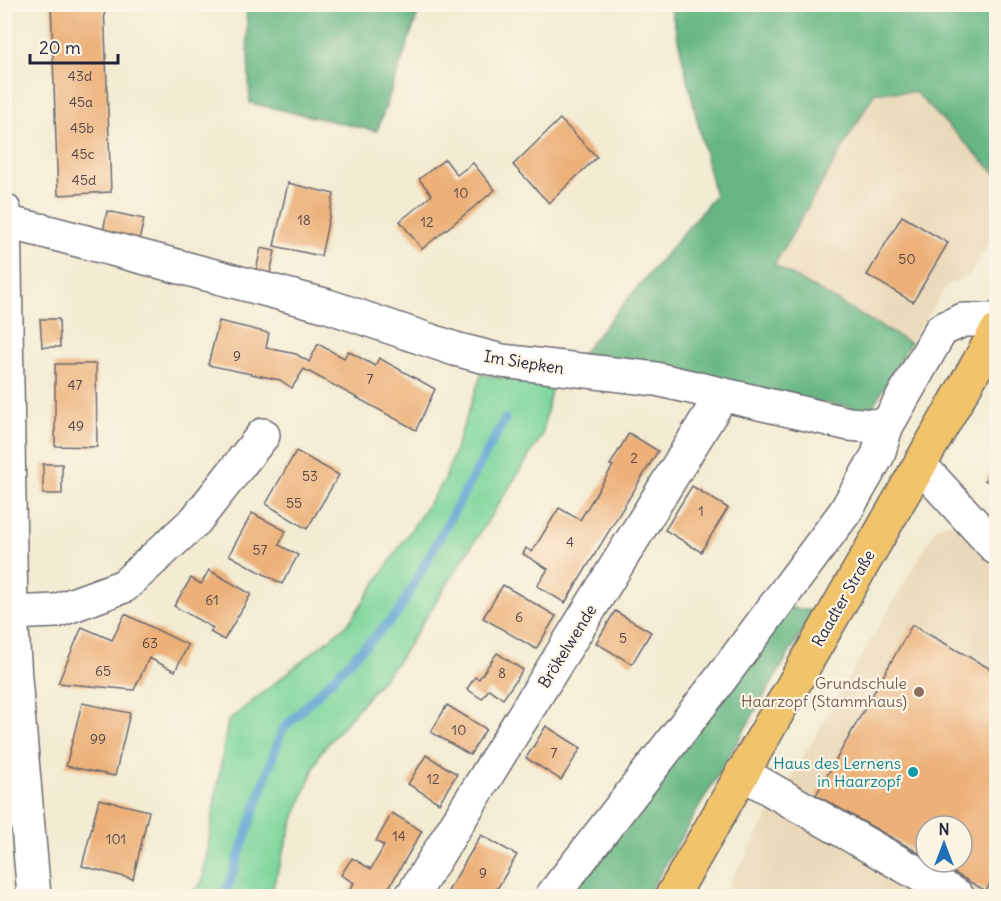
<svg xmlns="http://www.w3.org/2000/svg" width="1001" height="901" viewBox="0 0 1001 901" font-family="Delius,sans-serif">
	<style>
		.built { fill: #ead9ba; fill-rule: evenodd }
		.green { fill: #7dd69b; stroke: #507c6b; stroke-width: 1.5 }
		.forest { fill: #66b783; stroke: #446c5f; stroke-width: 1.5 }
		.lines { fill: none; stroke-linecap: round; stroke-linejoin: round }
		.stream { stroke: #5da3d3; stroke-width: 9 }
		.building { fill: #ecb078 }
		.minor-casing { stroke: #6b6970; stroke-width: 36 }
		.major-casing { stroke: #6b6970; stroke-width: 36 }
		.minor { stroke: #fff; stroke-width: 33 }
		.major { stroke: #f1c36a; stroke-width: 33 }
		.education-dot { fill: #8d6e63; stroke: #fcf5e5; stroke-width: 2 }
		.culture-dot { fill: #0f9aa8; stroke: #fcf5e5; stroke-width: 2 }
		.labels { text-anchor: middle; stroke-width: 4.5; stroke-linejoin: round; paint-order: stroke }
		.number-label { font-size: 14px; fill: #54464a }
		.street-label { font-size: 16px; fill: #22223b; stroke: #fcf5e5 }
		.education-label { font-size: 16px; fill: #785e54; stroke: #fcf5e5; text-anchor: end }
		.culture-label { font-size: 16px; fill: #0d838f; stroke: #fcf5e5; text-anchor: end }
	</style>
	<rect width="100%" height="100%" fill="#fcf5e5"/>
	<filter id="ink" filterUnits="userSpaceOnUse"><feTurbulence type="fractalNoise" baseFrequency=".0167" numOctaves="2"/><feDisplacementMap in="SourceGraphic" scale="12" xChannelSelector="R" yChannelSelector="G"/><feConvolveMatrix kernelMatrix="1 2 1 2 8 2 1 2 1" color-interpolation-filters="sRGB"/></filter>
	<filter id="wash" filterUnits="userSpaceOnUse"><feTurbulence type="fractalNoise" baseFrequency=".008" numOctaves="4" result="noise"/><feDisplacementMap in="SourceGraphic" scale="24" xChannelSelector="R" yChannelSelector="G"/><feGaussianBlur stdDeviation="1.35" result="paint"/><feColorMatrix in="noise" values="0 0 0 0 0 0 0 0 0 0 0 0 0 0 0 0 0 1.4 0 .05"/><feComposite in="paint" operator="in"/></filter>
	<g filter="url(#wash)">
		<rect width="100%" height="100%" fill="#f3ecd3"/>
		<g class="built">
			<polygon points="875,92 915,92 996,174 996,231 970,275 947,285 910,343 774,265"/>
			<path d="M953 521 996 559V896H722L937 527ZM926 826H962V862H926Z"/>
		</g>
		<polygon class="green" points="481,375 552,385 542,436 398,661 320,753 292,824 270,896 187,896 202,883 228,721 349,623 445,479"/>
		<g class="forest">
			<polygon points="994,4 996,6 996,174 915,92 875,92 774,265 910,343 870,411 577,359 715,196 670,5"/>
			<polygon points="246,5 421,5 377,131 250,103"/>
			<polygon points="783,607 814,611 647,896 561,896"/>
		</g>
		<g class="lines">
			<polyline class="stream" points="225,896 282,730 398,613 505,419"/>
		</g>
		<g id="blocks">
			<g class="building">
				<polygon points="51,4 104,4 111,192 58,195"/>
				<polygon points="560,119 597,157 549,203 513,165"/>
				<polygon points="445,159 457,175 473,163 495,190 422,249 400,221 432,195 419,179"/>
				<polygon points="288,183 334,194 321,256 274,246"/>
				<polygon points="107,211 144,219 138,245 102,237"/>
				<polygon points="902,216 948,243 913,302 867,275"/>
				<polygon points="261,248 275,251 269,278 255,275"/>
				<polygon points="40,319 59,319 60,347 42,347"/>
				<polygon points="219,321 269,333 266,348 296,354 309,362 318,344 344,358 348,351 375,366 379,358 435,389 416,430 304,369 292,388 280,380 208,365"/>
				<polygon points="55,364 96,364 97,447 55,446"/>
				<polygon points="629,433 658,451 565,603 537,586 548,569 523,554 526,548 532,552 559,508 580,520 613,466 610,465"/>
				<polygon points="296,451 339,475 307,529 266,504"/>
				<polygon points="996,460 996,487 985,480"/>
				<rect x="43" y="464" width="19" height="30"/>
				<polygon points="692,486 728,508 701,552 665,530"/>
				<polygon points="252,513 286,531 279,545 298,555 282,584 229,555"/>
				<polygon points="209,570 251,594 224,640 210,632 213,628 174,606 191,578 201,584"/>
				<polygon points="503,585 556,616 536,649 483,618"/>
				<polygon points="615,611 651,632 632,664 596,643"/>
				<polygon points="125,614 188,645 175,671 149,658 134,690 58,683 82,627 112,640"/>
				<polygon points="912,625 996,672 996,872 986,891 935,862 962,862 962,826 926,826 926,857 816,795"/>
				<polygon points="497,653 523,670 503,699 489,689 482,699 467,689 475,677 479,679"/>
				<polygon points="82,703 130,713 115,776 66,766"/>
				<polygon points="447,705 486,729 470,755 431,732"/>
				<polygon points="546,726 581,748 561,780 526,758"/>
				<polygon points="426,755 457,774 439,803 408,784"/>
				<polygon points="99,799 149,811 133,879 82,866"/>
				<polygon points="392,813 422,831 384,896 346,896 354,883 341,875 352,858 371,869 384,846 376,841"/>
				<polygon points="481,835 517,855 493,896 458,896 448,891"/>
			</g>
		</g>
	</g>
	<g filter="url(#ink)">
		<use href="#blocks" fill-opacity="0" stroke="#6b6970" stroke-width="1.5"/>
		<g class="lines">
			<defs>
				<g id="minor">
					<polyline points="4,210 11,613 15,678 34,896"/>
					<polyline points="4,222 40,230 328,306 455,349 502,361 656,379 849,424 886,427 941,330 963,320 996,320"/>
					<polyline points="920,465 996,548"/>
					<polyline points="11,613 56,611 124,586 196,520 263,435"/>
					<polyline points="742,773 957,896"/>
					<polyline points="412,896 722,395"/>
					<polyline points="552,896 719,681 845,512 878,455 886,427"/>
				</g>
				<polyline id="major" points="672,896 996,332"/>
			</defs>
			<use href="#minor" class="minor-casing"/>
			<use href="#major" class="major-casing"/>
			<use href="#minor" class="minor"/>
			<use href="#major" class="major"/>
		</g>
	</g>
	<circle class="education-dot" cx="919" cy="692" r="6"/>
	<circle class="culture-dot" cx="913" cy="772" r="6"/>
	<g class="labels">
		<g class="number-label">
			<text x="80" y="81">43d</text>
			<text x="81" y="107">45a</text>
			<text x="82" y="133">45b</text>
			<text x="83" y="159">45c</text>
			<text x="84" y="185">45d</text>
			<text x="461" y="198">10</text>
			<text x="304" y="225">18</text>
			<text x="427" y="227">12</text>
			<text x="907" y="264">50</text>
			<text x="237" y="361">9</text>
			<text x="370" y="384">7</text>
			<text x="75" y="390">47</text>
			<text x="76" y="431">49</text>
			<text x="634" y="463">2</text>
			<text x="310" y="481">53</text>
			<text x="294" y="508">55</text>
			<text x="701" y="516">1</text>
			<text x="570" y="547">4</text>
			<text x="260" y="555">57</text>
			<text x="212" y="605">61</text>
			<text x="519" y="622">6</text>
			<text x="623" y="643">5</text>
			<text x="150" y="648">63</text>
			<text x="103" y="676">65</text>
			<text x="502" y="678">8</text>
			<text x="459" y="735">10</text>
			<text x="98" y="744">99</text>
			<text x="554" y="758">7</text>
			<text x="433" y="784">12</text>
			<text x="399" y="841">14</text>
			<text x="116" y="844">101</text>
			<text x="483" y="878">9</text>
		</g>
		<g class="street-label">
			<text transform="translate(524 362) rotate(9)" y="6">Im Siepken</text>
			<text transform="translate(843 598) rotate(-60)" y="6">Raadter Straße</text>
			<text transform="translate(567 646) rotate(-58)" y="6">Brökelwende</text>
		</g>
		<g class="education-label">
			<text x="907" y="689">Grundschule<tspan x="907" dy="18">Haarzopf (Stammhaus)</tspan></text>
		</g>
		<g class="culture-label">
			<text x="901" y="769">Haus des Lernens<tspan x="901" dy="18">in Haarzopf</tspan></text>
		</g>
	</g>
	<rect width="1001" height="901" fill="none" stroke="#fcf5e5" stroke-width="24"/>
	<g transform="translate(944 844)"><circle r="28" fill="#fcf5e5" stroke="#a5a1a1" stroke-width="1.5"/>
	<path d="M0-4.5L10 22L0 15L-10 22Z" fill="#1f6fb2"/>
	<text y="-9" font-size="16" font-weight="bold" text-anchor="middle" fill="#22223b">N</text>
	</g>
	<path d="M30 54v9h88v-9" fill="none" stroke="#22223b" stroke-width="3"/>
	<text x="39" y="54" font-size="18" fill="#22223b" stroke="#fcf5e5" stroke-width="4.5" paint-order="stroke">20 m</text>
</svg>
